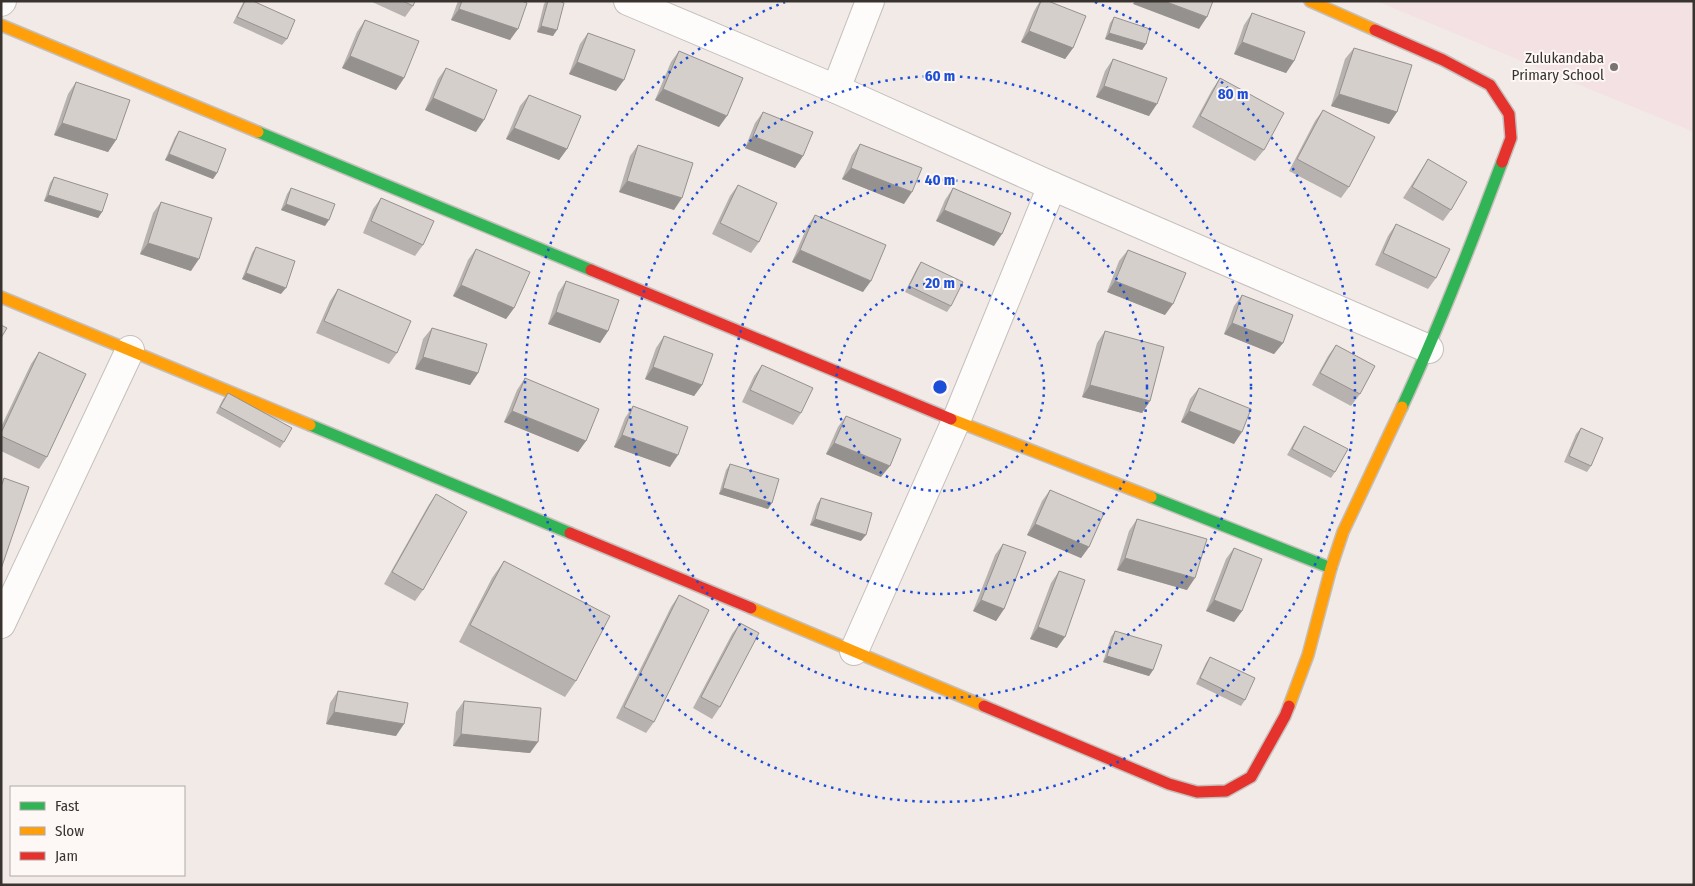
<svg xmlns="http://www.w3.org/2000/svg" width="1695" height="886" viewBox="0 0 1695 886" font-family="'Fira Sans Condensed',sans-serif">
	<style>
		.education { fill: #f3e1e3 }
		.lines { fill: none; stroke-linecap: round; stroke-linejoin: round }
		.street-casing { stroke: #c5bfbc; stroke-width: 30 }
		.fast-casing { stroke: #c5bfbc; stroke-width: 14 }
		.slow-casing { stroke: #c5bfbc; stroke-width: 14 }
		.jam-casing { stroke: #c5bfbc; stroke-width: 14 }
		.street { stroke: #fdfcfb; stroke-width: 28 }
		.fast { stroke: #30b455; stroke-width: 11 }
		.slow { stroke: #ff9f0a; stroke-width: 11 }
		.jam { stroke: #e5322d; stroke-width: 11 }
		.wall { fill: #b7b2af }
		.shaded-wall { fill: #95918f }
		.building { fill: #d5cfcc; stroke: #95918f }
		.ring { fill: none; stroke: #1d4ed8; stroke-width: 2.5; stroke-dasharray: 2.5 5 }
		.poi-dot { fill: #7a7370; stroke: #fdf7f5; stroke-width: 2 }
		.labels { text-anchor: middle; stroke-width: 4; stroke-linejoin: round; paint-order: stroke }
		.poi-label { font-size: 15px; fill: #393330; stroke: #fdf7f5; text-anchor: end }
		.centre { fill: #1d4ed8; stroke: #fdf7f5; stroke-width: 2.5 }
		.ring-label { font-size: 15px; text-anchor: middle; font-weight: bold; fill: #1d4ed8; stroke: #fdf7f5; stroke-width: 4; stroke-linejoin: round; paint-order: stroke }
	</style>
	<rect width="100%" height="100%" fill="#f2eae6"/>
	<polygon class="education" points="1376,1 1694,1 1694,132"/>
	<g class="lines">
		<defs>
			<g id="street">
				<polyline points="628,1 836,89 1052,186 1429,349"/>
				<polyline points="1,2 2,1"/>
				<polyline points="836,89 870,1"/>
				<polyline points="1,624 130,350"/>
				<polyline points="854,651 956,421 1052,186"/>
			</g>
			<g id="fast">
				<polyline points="258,132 591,270"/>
				<path d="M1402 407C1439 327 1471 245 1502 162"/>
				<polyline points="310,425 570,533"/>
				<polyline points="1151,497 1331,568"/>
			</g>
			<g id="slow">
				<polyline points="1310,1 1375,30"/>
				<polyline points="1,25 258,132"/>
				<polyline points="1,297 310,425"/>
				<polyline points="951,419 1151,497"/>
				<polyline points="751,608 984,706"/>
				<polyline points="1289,706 1308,655 1331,568 1343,532 1402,407"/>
			</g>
			<g id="jam">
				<polyline points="1375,30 1443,60 1490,85 1509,114 1511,138 1502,162"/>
				<polyline points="591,270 951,419"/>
				<polyline points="570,533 751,608"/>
				<polyline points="984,706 1169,784 1197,792 1226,791 1251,777 1285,716 1289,706"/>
			</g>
		</defs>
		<use href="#street" class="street-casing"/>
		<use href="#fast" class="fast-casing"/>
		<use href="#slow" class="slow-casing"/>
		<use href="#jam" class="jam-casing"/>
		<use href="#street" class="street"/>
		<use href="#fast" class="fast"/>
		<use href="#slow" class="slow"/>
		<use href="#jam" class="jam"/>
	</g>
	<g class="wall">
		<polygon points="244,1 253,1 287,39 282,45 233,23"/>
		<polygon points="370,1 415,1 413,6 405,17"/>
		<polygon points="458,1 522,1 510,40 451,20"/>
		<polygon points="546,1 559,1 553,36 537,32 544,4"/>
		<polygon points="1040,1 1048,1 1073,48 1065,59 1021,42 1034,11"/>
		<polygon points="1252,13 1294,61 1286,73 1234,54 1244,25"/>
		<polygon points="1114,17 1146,44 1142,50 1105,39 1110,23"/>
		<polygon points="365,20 404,78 396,90 342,68 357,32"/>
		<polygon points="588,33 616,91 569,74 580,44"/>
		<polygon points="1354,48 1397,112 1389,124 1331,106 1345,59"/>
		<polygon points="679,51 719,127 655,100 671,62"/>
		<polygon points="1113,59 1149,116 1096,97 1105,71"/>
		<polygon points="446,68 476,132 425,110 438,79"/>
		<polygon points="1220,78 1264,150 1255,161 1192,127 1212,90"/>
		<polygon points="76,82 116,140 108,152 54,135 68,94"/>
		<polygon points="529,95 567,149 559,160 506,139 520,106"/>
		<polygon points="1323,110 1349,187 1341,198 1289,171 1315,121"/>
		<polygon points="763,112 803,156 795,168 745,148 755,123"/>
		<polygon points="179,131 217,173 213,179 165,160 175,137"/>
		<polygon points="860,144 904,204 842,179 852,155"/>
		<polygon points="638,145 674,210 619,192 630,156"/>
		<polygon points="1428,159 1451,210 1443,221 1403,198"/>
		<polygon points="54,177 102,212 98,218 44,201 50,183"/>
		<polygon points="738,185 759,242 751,253 712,234 730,196"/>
		<polygon points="291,188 325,226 281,210 287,194"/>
		<polygon points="953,188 994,246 936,221 945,200"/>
		<polygon points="381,198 423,245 415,256 363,233 373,209"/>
		<polygon points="161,202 191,271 140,254 153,213"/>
		<polygon points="815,215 863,292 792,262 807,227"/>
		<polygon points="1396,224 1436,278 1428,289 1375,265 1388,236"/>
		<polygon points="256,247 281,294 242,279 252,253"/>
		<polygon points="476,249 514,308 506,319 453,296 468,260"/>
		<polygon points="1128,250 1165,315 1107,292 1119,261"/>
		<polygon points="921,262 951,306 947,312 905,292 917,268"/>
		<polygon points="566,281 608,331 600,343 548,324 558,293"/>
		<polygon points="338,289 397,353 389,364 316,333 330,301"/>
		<polygon points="1242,295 1283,343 1274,354 1224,334 1234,306"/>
		<polygon points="432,328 478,373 470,385 415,369 423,339"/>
		<polygon points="1105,331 1150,401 1142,413 1082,397 1097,343"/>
		<polygon points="664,336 702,385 694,396 645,379 656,348"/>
		<polygon points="1336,345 1360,394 1351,406 1312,385 1328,356"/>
		<polygon points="39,352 47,457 39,469 1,451 1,427 31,364"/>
		<polygon points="762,365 801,413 793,425 742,402 754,376"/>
		<polygon points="525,378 586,441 578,452 504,422 517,390"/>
		<polygon points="1199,388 1234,444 1181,422 1190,399"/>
		<polygon points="228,393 284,442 280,448 216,413 223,399"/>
		<polygon points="633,406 670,467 614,447 625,418"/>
		<polygon points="846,416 881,477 826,454 838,427"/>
		<polygon points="1304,426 1335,472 1331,478 1287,455 1300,432"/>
		<polygon points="1581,428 1591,466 1587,472 1564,462 1576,434"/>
		<polygon points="730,464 768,509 719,494 726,470"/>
		<polygon points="1050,490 1089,547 1081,558 1027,535 1042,501"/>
		<polygon points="436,494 423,590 415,601 384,584 428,506"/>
		<polygon points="821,498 861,541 810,525 817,504"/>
		<polygon points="1137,519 1187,590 1117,570 1129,531"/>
		<polygon points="1003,544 1004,609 996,621 973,611 995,555"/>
		<polygon points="1234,548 1242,611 1234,622 1206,611 1226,559"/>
		<polygon points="504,561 576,681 565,697 459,642 492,578"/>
		<polygon points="1059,571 1057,648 1030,639 1051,583"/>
		<polygon points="679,595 654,722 646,733 616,718 671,607"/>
		<polygon points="740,623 720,707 712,719 693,708 732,634"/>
		<polygon points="1115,631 1153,670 1149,676 1103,662 1111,637"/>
		<polygon points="1210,657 1245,700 1241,706 1196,684 1206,663"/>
		<polygon points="338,691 396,736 326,724 330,703"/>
		<polygon points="464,701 530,753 453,746 456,712"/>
	</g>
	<g class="shaded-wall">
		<polygon points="1135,1 1164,1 1207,17 1199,29 1133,4"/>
		<polygon points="459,9 518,29 510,40 451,20"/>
		<polygon points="541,26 557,30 553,36 537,32"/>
		<polygon points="1029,31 1073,48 1065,59 1021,42"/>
		<polygon points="1109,33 1146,44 1142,50 1105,39"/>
		<polygon points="1242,42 1294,61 1286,73 1234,54"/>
		<polygon points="350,56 404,78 396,90 342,68"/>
		<polygon points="577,62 624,80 616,91 569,74"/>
		<polygon points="1104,86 1157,104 1149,116 1096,97"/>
		<polygon points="663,89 727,116 719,127 655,100"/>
		<polygon points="1339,94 1397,112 1389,124 1331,106"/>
		<polygon points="433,98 484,120 476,132 425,110"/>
		<polygon points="62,123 116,140 108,152 54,135"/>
		<polygon points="514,128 567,149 559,160 506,139"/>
		<polygon points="753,136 803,156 795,168 745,148"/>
		<polygon points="169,154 217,173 213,179 165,160"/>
		<polygon points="851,168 912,192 904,204 842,179"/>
		<polygon points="627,181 682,198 674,210 619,192"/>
		<polygon points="48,195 102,212 98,218 44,201"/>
		<polygon points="286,204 329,220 325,226 281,210"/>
		<polygon points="944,210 1002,234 994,246 936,221"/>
		<polygon points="148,243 199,259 191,271 140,254"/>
		<polygon points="800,250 871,281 863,292 792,262"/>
		<polygon points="246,273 286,288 281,294 242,279"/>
		<polygon points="1115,281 1173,304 1165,315 1107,292"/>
		<polygon points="461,285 514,308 506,319 453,296"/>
		<polygon points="556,312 608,331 600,343 548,324"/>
		<polygon points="1232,323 1283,343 1274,354 1224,334"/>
		<polygon points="423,357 478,373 470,385 415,369"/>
		<polygon points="653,367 702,385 694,396 645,379"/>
		<polygon points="1090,385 1150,401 1142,413 1082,397"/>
		<polygon points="512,411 586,441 578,452 504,422"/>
		<polygon points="1189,411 1242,432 1234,444 1181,422"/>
		<polygon points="622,435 678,455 670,467 614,447"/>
		<polygon points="834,443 890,466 881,477 826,454"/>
		<polygon points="723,488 772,503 768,509 719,494"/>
		<polygon points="815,519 866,535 861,541 810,525"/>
		<polygon points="1035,524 1089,547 1081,558 1027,535"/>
		<polygon points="1125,558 1195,578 1187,590 1117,570"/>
		<polygon points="981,600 1004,609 996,621 973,611"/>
		<polygon points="1214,600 1242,611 1234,622 1206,611"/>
		<polygon points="1038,627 1065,637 1057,648 1030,639"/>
		<polygon points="1107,656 1153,670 1149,676 1103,662"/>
		<polygon points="334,712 404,724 396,736 326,724"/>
		<polygon points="461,734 538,742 530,753 453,746"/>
	</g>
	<g class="building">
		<polygon points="245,1 253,1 295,20 287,39 237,17"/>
		<polygon points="403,1 415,1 413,6"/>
		<polygon points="462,1 522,1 527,3 518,29 459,9"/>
		<polygon points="548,1 559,1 564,3 557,30 541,26"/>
		<polygon points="1041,1 1048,1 1086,16 1073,48 1029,31"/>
		<polygon points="1164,1 1213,1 1207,17"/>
		<polygon points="1252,13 1305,32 1294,61 1242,42"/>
		<polygon points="1114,17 1150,29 1146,44 1109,33"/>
		<polygon points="365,20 419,41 404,78 350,56"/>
		<polygon points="588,33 635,50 624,80 577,62"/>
		<polygon points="1354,48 1412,65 1397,112 1339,94"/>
		<polygon points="679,51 743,78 727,116 663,89"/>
		<polygon points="1113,59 1167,78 1157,104 1104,86"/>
		<polygon points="446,68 497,90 484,120 433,98"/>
		<polygon points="1220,78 1284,113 1264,150 1200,116"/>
		<polygon points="76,82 130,100 116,140 62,123"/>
		<polygon points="529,95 581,116 567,149 514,128"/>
		<polygon points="1323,110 1375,137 1349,187 1297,159"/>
		<polygon points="763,112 813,132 803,156 753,136"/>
		<polygon points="179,131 226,149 217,173 169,154"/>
		<polygon points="860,144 922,168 912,192 851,168"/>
		<polygon points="638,145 693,163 682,198 627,181"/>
		<polygon points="1428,159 1467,182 1451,210 1412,187"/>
		<polygon points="54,177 108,194 102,212 48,195"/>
		<polygon points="738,185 777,203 759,242 720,223"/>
		<polygon points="291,188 335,204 329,220 286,204"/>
		<polygon points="953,188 1011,213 1002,234 944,210"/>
		<polygon points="381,198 434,221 423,245 371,221"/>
		<polygon points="161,202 212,218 199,259 148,243"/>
		<polygon points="815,215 886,245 871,281 800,250"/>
		<polygon points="1396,224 1450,249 1436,278 1383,253"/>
		<polygon points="256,247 295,261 286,288 246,273"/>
		<polygon points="476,249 530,272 514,308 461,285"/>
		<polygon points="1128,250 1186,273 1173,304 1115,281"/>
		<polygon points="921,262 963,282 951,306 909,286"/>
		<polygon points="566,281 619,300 608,331 556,312"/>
		<polygon points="338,289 411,321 397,353 324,321"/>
		<polygon points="1242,295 1293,315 1283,343 1232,323"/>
		<polygon points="1,325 7,328 1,338"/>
		<polygon points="432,328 487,344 478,373 423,357"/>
		<polygon points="1105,331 1164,347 1150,401 1090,385"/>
		<polygon points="664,336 713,354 702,385 653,367"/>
		<polygon points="1336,345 1375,366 1360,394 1320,373"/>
		<polygon points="39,352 86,374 47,457 1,436 1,433"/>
		<polygon points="762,365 813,388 801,413 750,390"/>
		<polygon points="525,378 599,409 586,441 512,411"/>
		<polygon points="1199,388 1251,409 1242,432 1189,411"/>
		<polygon points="228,393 292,428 284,442 220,407"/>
		<polygon points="633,406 688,427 678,455 622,435"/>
		<polygon points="846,416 901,439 890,466 834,443"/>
		<polygon points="1304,426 1348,449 1335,472 1292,449"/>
		<polygon points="1581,428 1603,438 1591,466 1569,456"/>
		<polygon points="730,464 779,479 772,503 723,488"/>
		<polygon points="4,478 29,487 1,569 1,487"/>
		<polygon points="1050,490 1104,513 1089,547 1035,524"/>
		<polygon points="436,494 467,512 423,590 392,572"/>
		<polygon points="821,498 872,513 866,535 815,519"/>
		<polygon points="1137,519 1207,539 1195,578 1125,558"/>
		<polygon points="1003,544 1026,552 1004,609 981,600"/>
		<polygon points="1234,548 1262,559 1242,611 1214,600"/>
		<polygon points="504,561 610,616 576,681 470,625"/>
		<polygon points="1059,571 1085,580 1065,637 1038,627"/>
		<polygon points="679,595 709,610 654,722 624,707"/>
		<polygon points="740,623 759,633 720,707 701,697"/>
		<polygon points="1115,631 1162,645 1153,670 1107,656"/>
		<polygon points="1210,657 1255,678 1245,700 1200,678"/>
		<polygon points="338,691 408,703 404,724 334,712"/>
		<polygon points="464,701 541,708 538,742 461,734"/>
	</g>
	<g class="ring">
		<circle cx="940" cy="387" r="104"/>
		<circle cx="940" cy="387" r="207"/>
		<circle cx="940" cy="387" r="311"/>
		<path d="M1095 2A415 415 0 1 1 785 2"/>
	</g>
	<circle class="poi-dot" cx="1614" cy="67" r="5"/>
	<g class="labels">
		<g class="poi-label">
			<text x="1604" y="63">Zulukandaba<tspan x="1604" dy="17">Primary School</tspan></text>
		</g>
	</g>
	<circle cx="940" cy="387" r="8" class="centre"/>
	<g class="ring-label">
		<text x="940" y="81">60 m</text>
		<text x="1233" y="99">80 m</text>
		<text x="940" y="185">40 m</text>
		<text x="940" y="288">20 m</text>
	</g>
	<rect width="1695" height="886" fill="none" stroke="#393330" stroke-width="5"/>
	<rect x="10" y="786" width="175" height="90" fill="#fdf7f5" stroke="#afa9a6"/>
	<rect x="20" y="802" width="25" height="8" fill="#30b455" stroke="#afa9a6"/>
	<text x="55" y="811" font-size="15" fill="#393330">Fast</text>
	<rect x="20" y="827" width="25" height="8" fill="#ff9f0a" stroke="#afa9a6"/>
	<text x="55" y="836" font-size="15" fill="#393330">Slow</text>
	<rect x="20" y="852" width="25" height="8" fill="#e5322d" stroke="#afa9a6"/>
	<text x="55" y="861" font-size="15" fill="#393330">Jam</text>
</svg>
